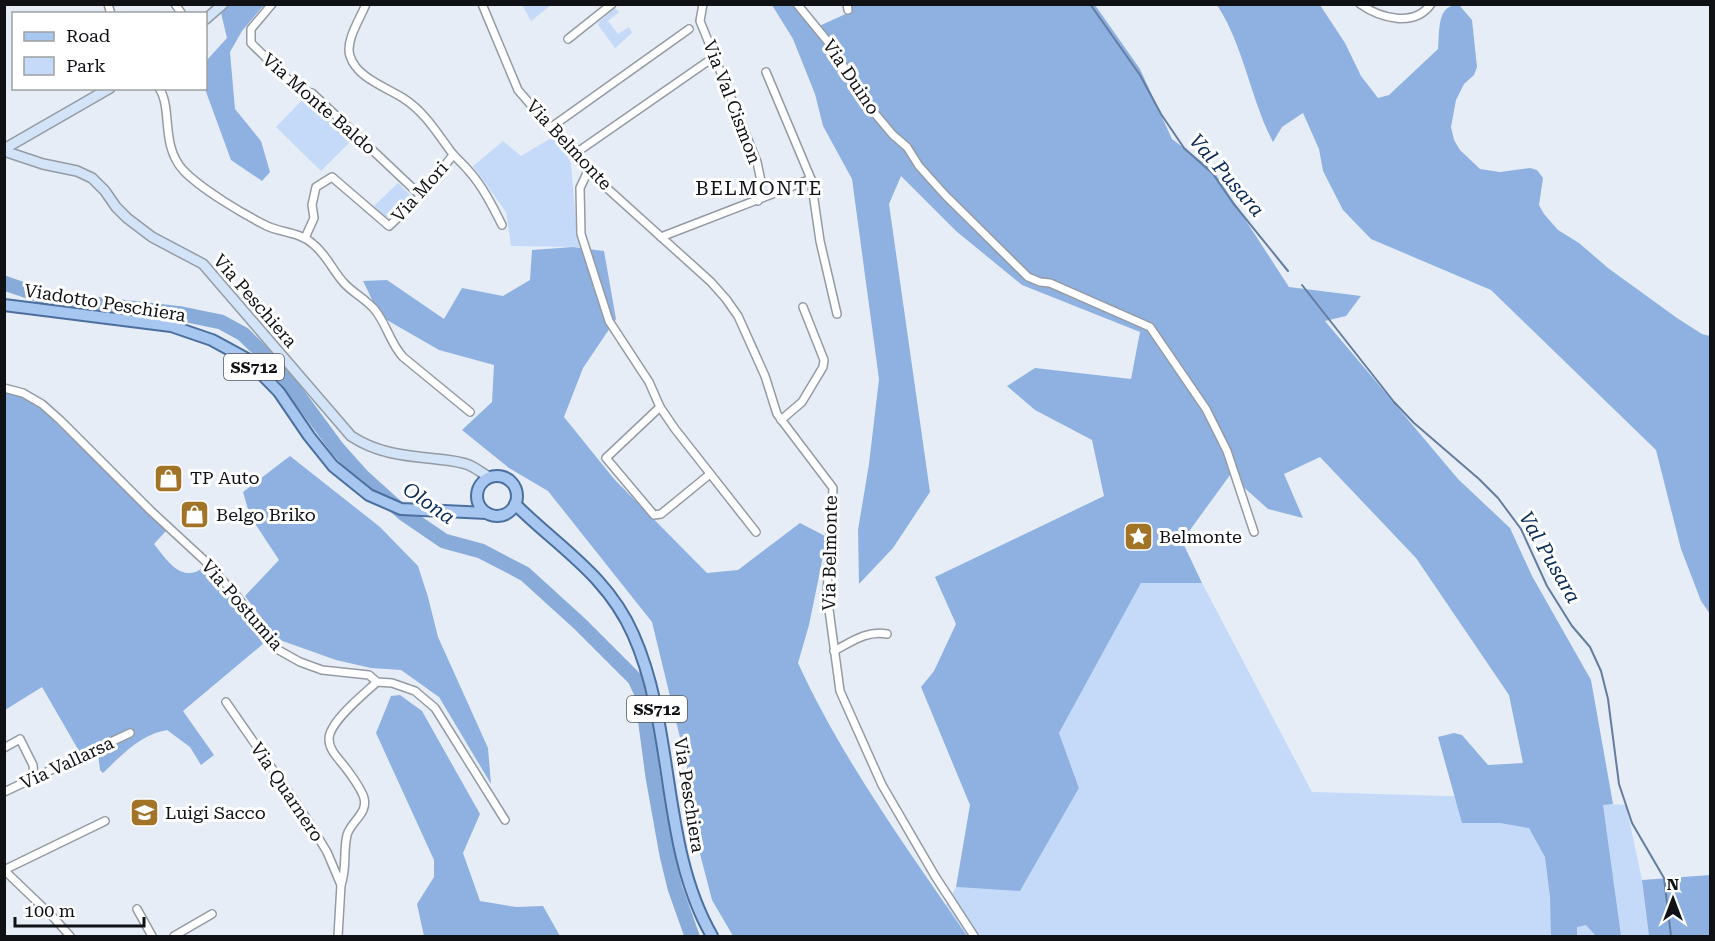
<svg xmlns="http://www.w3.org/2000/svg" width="1715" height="941" viewBox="0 0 1715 941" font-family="'Roboto Serif',serif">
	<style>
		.green { fill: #c4daf8 }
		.forest { fill: #8fb1e1 }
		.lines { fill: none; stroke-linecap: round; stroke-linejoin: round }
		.stream { stroke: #647d9f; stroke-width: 2 }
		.river { stroke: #89abda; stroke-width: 15 }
		.street-casing { stroke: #959ba3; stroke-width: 10 }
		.secondary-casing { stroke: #959ba3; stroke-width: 12 }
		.primary-casing { stroke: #4c6f9e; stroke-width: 14 }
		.street { stroke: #fff; stroke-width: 7 }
		.secondary { stroke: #d3e3f8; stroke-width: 9 }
		.primary { stroke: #a7c7f1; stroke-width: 10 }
		.labels { text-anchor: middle; stroke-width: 6; stroke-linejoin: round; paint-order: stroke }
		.shield { fill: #fff; stroke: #57585a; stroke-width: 1.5 }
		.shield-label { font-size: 16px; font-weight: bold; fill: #0f1114 }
		.street-label { font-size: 18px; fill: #0f1114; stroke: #fff }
		.poi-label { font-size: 18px; fill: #0f1114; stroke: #fff; text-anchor: start }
		.water-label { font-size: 20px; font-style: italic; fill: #082a55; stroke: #fff }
		.neighbourhood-label { font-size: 20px; letter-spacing: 1.5px; fill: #0f1114; stroke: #fff }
	</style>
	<rect width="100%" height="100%" fill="#e6edf6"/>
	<g class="green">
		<polygon points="522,5 551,5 531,21"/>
		<polygon points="615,8 619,12 608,21 618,34 629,27 632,33 615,48 598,25 599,22"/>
		<polygon points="306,96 353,139 321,171 276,127"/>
		<polygon points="553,137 567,153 571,164 577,236 580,247 511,246 506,212 473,166 503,141 521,156"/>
		<polygon points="398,183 411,196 386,219 374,206"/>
		<polygon points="1141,583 1202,583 1312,792 1477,797 1626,805 1642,880 1649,936 967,936 946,905 956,887 1020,891 1079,788 1059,733"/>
	</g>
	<g class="forest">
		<polygon points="229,4 264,5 242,31 230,52 235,109 261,141 270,172 262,181 231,160 205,89 206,61 227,38 221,13"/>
		<polygon points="772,5 802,5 817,27 852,11 851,5 1095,5 1140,69 1172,139 1213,170 1289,287 1361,296 1346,316 1325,321 1458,479 1510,528 1532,576 1591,680 1613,804 1603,805 1621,936 1596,936 1586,925 1577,927 1577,936 1551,936 1550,897 1545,857 1529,828 1500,823 1462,823 1438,737 1454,733 1462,735 1488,765 1523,763 1509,695 1416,558 1320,457 1284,474 1303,518 1268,509 1230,475 1182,541 1202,583 1141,583 1059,733 1079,788 1020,891 956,887 970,805 921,687 934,671 956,624 935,577 1104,496 1092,440 1035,410 1007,386 1035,368 1131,379 1140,332 1022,285 956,231 901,176 889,204 930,492 893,548 859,584 858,530 869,464 879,379 852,179 823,126 815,94 793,39"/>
		<path d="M1217 5H1320L1345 43 1361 76 1378 98 1389 95 1438 49C1440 32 1436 4 1459 5L1472 20 1477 67 1474 75 1464 84 1456 100 1451 127 1454 140 1460 150 1480 169 1500 172 1530 168 1537 170 1543 178 1539 205 1544 214 1558 230 1579 243 1608 268 1677 318 1702 334 1710 336V614L1701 601 1681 549 1656 450 1491 290 1371 239 1343 210 1323 171 1319 149 1303 113 1282 127 1273 142C1250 98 1244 46 1217 5Z"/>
		<path d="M573 247 604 251 616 319 583 368 564 417 614 479 707 573 738 570 800 523 827 537 809 625 798 663C843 761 907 848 967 936H733L712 900 698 846 692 787 652 622 548 491 509 468 462 430 492 402 494 365 439 350 380 316 363 281 387 280 444 319 462 288 503 296 530 280 532 250Z"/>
		<path d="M5 391 21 396 41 408 166 531 154 544C166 559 182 585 204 567L234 597 263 644 183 711 214 755 201 765 190 747 167 730C140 735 123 754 103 773L100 770 97 745 79 751 42 687 5 710Z"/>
		<polygon points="290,456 380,527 418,566 428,597 438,637 488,748 491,784 439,697 401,670 371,668 336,660 277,639 245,596 279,560 250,516 243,492"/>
		<polygon points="400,695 422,711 480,814 463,853 480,901 516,907 543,906 560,936 424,936 417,904 434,877 434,860 376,733 391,696"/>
		<polygon points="1710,875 1710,936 1649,936 1642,880"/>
	</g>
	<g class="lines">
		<g class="stream">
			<polyline points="1090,4 1140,75 1161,114 1184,148 1213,174 1233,203 1288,271"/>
			<polyline points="1302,285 1394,402 1414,423 1479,479 1498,498 1521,529 1547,586 1572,626 1590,647 1601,671 1608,699 1619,784 1632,823 1664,878 1671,936"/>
		</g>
		<polyline class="river" points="4,283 51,299 182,314 221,322 243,334 278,368 337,448 362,476 403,513 444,541 481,551 525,574 580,624 635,679 642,694 653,777 667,855 675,888 692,936"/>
		<defs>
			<g id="street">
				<polyline points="108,4 111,14"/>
				<polyline points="175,4 182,14"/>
				<polyline points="272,4 251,29 251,43 299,90 312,93 421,196"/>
				<path d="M366 4C360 19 345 41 350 56 357 78 386 87 403 98 425 112 437 133 452 153 457 159 463 164 468 170 482 185 493 207 502 225"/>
				<polyline points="482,4 518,90 588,171 711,282 726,299 738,316 765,376 777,414 833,488 827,595 840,691 882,785 935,876 974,936"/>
				<polyline points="703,4 700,21 757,162 761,181 758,201"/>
				<polyline points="797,4 833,48 861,97 893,135 907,147 919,166 945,195 1028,277 1040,282 1050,283 1150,327 1206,409 1227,451 1254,532"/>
				<polyline points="847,4 848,10"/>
				<path d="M1360 4C1380 18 1414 28 1431 4"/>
				<polyline points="568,39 612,4"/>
				<polyline points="766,72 811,179 820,241 837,314"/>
				<path d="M159 88C173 109 160 144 183 170 201 189 243 214 267 226 282 233 300 232 313 244 326 254 333 271 344 283 353 293 367 300 375 310 387 325 390 343 403 357L470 412"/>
				<polyline points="550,128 689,29"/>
				<polyline points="573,155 714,57"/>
				<polyline points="588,171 580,188 581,234 609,321 649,382 660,407 675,429 756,532"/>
				<polyline points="661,237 811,179"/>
				<polyline points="305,238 314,218 312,205 316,187 332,177 389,226 421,196 453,155"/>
				<polyline points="4,388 23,393 42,404 60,420 151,511 204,560 236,595 275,648 300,662 322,670 369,675 377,682 392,683 415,691 435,708 505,820"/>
				<polyline points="660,407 606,458 654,515 661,514 710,474"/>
				<polyline points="781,420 802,402 823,367 824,360 803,307"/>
				<path d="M834 651C851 642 867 630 887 634"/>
				<polyline points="226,702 307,819 327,852 341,885 338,936"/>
				<polyline points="4,748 20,739 33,765 34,777"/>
				<polyline points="4,792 130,733"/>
				<polyline points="4,870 105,821"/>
				<polyline points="4,870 53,917 70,936"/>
				<path d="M341 885C347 869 343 852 347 835 351 821 368 814 364 798 361 788 351 775 345 767 338 758 329 750 329 739 329 722 365 693 377 682"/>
				<polyline points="137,909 152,936"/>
				<polyline points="174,936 212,914"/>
			</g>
			<g id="secondary">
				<polyline points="206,19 223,4"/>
				<polyline points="4,149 110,88"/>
				<path d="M4 151 43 164 77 171 92 178 105 191 116 207 127 218 152 237 203 264 351 436C378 454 406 456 437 459 447 460 459 461 469 465 476 468 483 474 489 477"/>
			</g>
			<g id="primary">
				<polyline points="4,305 171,326 212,340 247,359 279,392 309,436 333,466 369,495 401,509 487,513"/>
				<circle cx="497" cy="496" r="20"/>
				<path d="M515 504C558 547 607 575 633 634 676 730 660 846 712 936"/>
			</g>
		</defs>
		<use href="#street" class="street-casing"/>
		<use href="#secondary" class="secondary-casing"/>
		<use href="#primary" class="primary-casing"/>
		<use href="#street" class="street"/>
		<use href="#secondary" class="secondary"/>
		<use href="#primary" class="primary"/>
	</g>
	<defs>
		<symbol id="shop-square" viewBox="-11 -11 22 22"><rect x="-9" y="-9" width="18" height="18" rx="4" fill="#a27427" stroke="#fff"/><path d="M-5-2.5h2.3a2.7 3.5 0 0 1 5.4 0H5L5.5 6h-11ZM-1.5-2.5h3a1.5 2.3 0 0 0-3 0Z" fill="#fff"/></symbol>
		<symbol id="sight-square" viewBox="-11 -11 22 22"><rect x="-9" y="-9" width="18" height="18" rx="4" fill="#a27427" stroke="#fff"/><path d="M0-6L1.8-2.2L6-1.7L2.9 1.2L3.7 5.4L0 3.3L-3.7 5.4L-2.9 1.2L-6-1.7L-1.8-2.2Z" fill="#fff"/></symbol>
		<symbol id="school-square" viewBox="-11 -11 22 22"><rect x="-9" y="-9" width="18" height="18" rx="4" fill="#a27427" stroke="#fff"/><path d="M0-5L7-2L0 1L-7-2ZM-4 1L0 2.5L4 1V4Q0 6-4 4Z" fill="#fff"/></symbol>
	</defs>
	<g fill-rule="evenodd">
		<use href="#shop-square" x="152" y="462" width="33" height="33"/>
		<use href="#shop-square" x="178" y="498" width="33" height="33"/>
		<use href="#sight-square" x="1122" y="520" width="33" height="33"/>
		<use href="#school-square" x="128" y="796" width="33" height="33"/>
	</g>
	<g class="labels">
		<g class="shield">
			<rect x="224" y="354" width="60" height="26" rx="4.5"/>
			<rect x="627" y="696" width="60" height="26" rx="4.5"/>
		</g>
		<g class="shield-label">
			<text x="254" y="373">SS712</text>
			<text x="657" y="715">SS712</text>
		</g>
		<g class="street-label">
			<text transform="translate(851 77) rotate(56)" y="6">Via Duino</text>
			<text transform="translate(732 102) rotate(69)" y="6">Via Val Cismon</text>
			<text transform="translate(319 104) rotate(41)" y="6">Via Monte Baldo</text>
			<text transform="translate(569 145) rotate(47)" y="6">Via Belmonte</text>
			<text transform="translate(420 192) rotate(-48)" y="6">Via Mori</text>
			<text transform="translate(255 301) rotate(49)" y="6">Via Peschiera</text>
			<text transform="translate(105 303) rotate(9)" y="6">Viadotto Peschiera</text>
			<text transform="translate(830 553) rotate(-89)" y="6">Via Belmonte</text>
			<text transform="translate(242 605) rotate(49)" y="6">Via Postumia</text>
			<text transform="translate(67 763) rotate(-25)" y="6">Via Vallarsa</text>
			<text transform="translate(287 792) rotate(56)" y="6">Via Quarnero</text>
			<text transform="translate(689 795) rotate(81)" y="6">Via Peschiera</text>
		</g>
		<g class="poi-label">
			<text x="190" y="484">TP Auto</text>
			<text x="216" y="521">Belgo Briko</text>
			<text x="1159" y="543">Belmonte</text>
			<text x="165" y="819">Luigi Sacco</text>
		</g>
		<g class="water-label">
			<text transform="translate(1227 175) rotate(49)" y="7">Val Pusara</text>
			<text transform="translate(429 503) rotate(35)" y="7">Olona</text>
			<text transform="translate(1550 557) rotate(60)" y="7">Val Pusara</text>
		</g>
		<g class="neighbourhood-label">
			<text x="759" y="195">BELMONTE</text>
		</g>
	</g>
	<rect width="1715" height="941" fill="none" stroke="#0f1114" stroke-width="12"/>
	<rect x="12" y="12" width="195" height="78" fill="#ffffff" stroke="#9fa0a1" stroke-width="1.5"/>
	<rect x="24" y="32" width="30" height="9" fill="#a7c7f1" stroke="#9fa0a1" stroke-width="1.5"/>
	<text x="66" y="42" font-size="18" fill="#0f1114">Road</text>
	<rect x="24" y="57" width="30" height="18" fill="#c4daf8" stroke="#9fa0a1" stroke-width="1.5"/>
	<text x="66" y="72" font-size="18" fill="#0f1114">Park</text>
	<g transform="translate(1673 899)" stroke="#ffffff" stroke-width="4.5" paint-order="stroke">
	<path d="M0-4.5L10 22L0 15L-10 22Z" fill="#0f1114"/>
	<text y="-9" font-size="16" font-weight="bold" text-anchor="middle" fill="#0f1114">N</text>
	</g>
	<path d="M15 917v9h129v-9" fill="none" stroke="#0f1114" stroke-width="3"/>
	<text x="24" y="917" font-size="18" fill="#0f1114" stroke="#ffffff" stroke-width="4.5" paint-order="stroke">100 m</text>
</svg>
